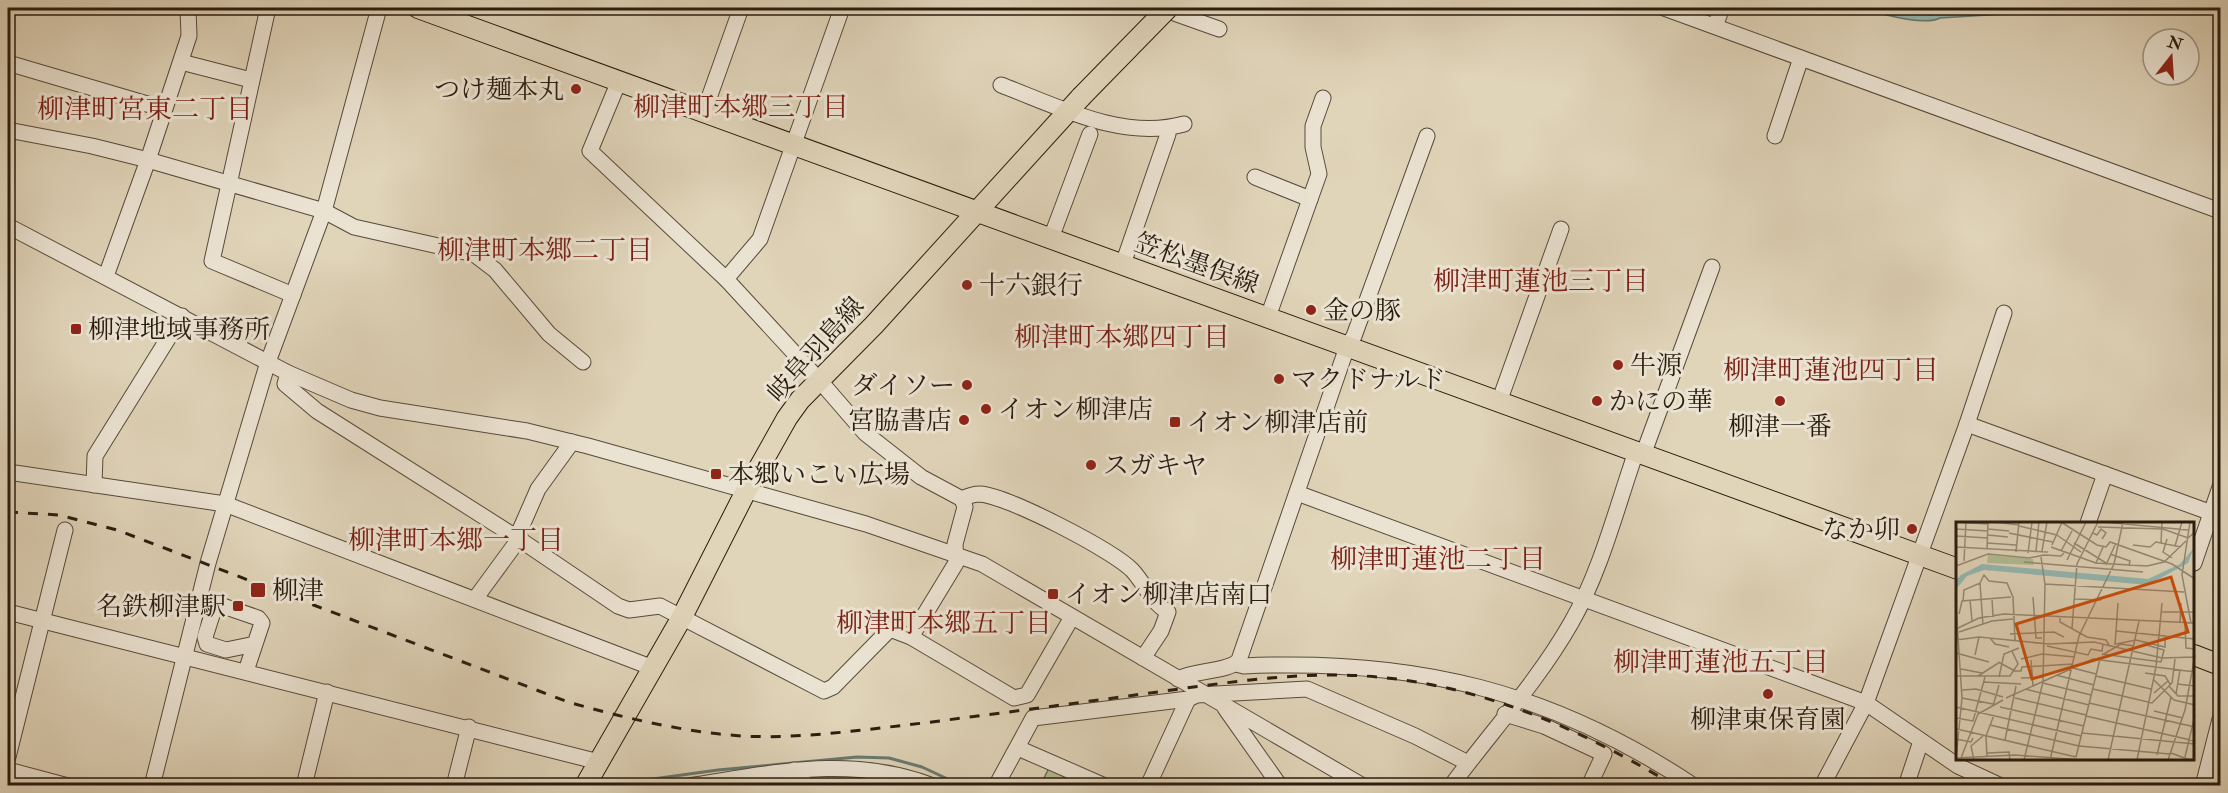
<svg xmlns="http://www.w3.org/2000/svg" width="2228" height="793" viewBox="0 0 2228 793" font-family="'IM FELL Double Pica','Noto Serif JP',serif">
	<style>
		.green { fill: #b0bd91; stroke: #6c6c50; stroke-width: 1.5 }
		.water { fill: #94b8b2; stroke: #697a71; stroke-width: 1.5 }
		.lines { fill: none; stroke-linecap: round; stroke-linejoin: round }
		.shore { stroke: #5e6a60; stroke-width: 1.5 }
		.stream { stroke: #697a71; stroke-width: 3 }
		.minor-casing { stroke: #574a3a; stroke-width: 17 }
		.major-casing { stroke: #291c0f; stroke-width: 22 }
		.minor { stroke: #ebe3d2; stroke-width: 15 }
		.major { stroke: #e0d4b9; stroke-width: 20 }
		.rail { stroke: #291c0f; stroke-width: 3; stroke-dasharray: 10 10; stroke-linecap: butt }
		.major-bridge-casing { stroke: #291c0f; stroke-width: 22; stroke-linecap: butt }
		.major-bridge { stroke: #e0d4b9; stroke-width: 20 }
		.poi-dot { fill: #8f2418; stroke: #ebe3d2; stroke-width: 2 }
		.labels { text-anchor: middle; stroke-width: 6; stroke-linejoin: round; paint-order: stroke }
		.poi-label { font-size: 26px; fill: #291c0f; stroke: #ebe3d2; text-anchor: start }
		.street-label { font-size: 26px; fill: #291c0f; stroke: #ebe3d2 }
		.neighbourhood-label { font-size: 27px; fill: #7a1f14; stroke: #ebe3d2 }
		.inset-road { fill: none; stroke: #978a75; stroke-width: 1.5 }
		.view { fill: #cb500c; fill-opacity: 0.15; stroke: #cb500c; stroke-width: 3 }
		.inset-edge { fill: none; stroke: #291c0f; stroke-width: 3 }
	</style>
	<rect width="100%" height="100%" fill="#e0d4b9"/>
	<filter id="stains"><feTurbulence type="fractalNoise" baseFrequency=".00333" numOctaves="4"/><feColorMatrix values="0 0 0 0 .2 0 0 0 0 .09 0 0 0 0 .02 0 0 0 .5 -.17"/></filter>
	<radialGradient id="worn" r=".72"><stop offset=".6" stop-color="#630" stop-opacity="0"/><stop offset="1" stop-color="#630" stop-opacity=".3"/></radialGradient>
	<polygon class="green" points="1050,766 1091,786 1040,786"/>
	<path class="water" d="M1857 8H2039L2020 13 1940 18C1923 27 1876 12 1857 8Z"/>
	<g class="lines">
		<polyline class="shore" points="1884,8 1931,15 1940,12 2016,8"/>
		<polyline class="stream" points="602,786 718,770 857,757 889,758 922,767 952,781"/>
		<defs>
			<g id="minor">
				<polyline points="268,8 212,261 293,295"/>
				<polyline points="1160,8 1219,29"/>
				<polyline points="1664,8 2220,211"/>
				<polyline points="1715,26 1722,8"/>
				<polyline points="181,62 251,80"/>
				<polyline points="8,63 164,109"/>
				<polyline points="619,81 590,151 726,279 820,381 865,433 921,477 962,499 965,507 955,544 956,563 911,637"/>
				<path d="M1001 85C1057 106 1122 141 1184 124"/>
				<polyline points="704,112 741,8"/>
				<polyline points="8,130 92,146 148,160 324,211 354,227 474,254 495,270 549,334 583,362"/>
				<polyline points="1775,136 1801,58"/>
				<polyline points="1255,177 1310,199"/>
				<polyline points="8,226 288,373 351,400 380,408 527,431 588,446 866,524 982,564 1363,786"/>
				<polyline points="1051,238 1090,134"/>
				<polyline points="1123,264 1168,134 1168,128"/>
				<polyline points="106,276 148,160 189,36 188,8"/>
				<polyline points="726,279 760,239 842,8"/>
				<polyline points="1268,317 1319,174 1313,147 1313,126 1323,98"/>
				<polyline points="288,373 285,384 317,411 519,539 618,606 629,610 660,606 824,691 833,687 890,629 911,637 1014,698 1027,695 1072,617"/>
				<polyline points="1499,402 1561,229"/>
				<polyline points="1967,424 2220,516"/>
				<polyline points="1643,455 1712,267"/>
				<polyline points="8,472 225,504 653,668"/>
				<polyline points="94,485 95,456 182,316"/>
				<polyline points="1297,493 1866,703 1958,766 2001,786"/>
				<path d="M962 499C968 496 973 494 980 494 1008 496 1112 550 1132 570 1145 584 1152 603 1168 612L1161 631 1143 658"/>
				<polyline points="2088,523 2105,474"/>
				<polyline points="517,537 538,489 572,442"/>
				<polyline points="2194,563 2220,487"/>
				<polyline points="475,599 519,539"/>
				<polyline points="8,612 599,762"/>
				<path d="M1236 664 1244 666C1415 658 1551 691 1694 786"/>
				<polyline points="246,671 255,644 226,650 207,644 205,637 214,609 220,605 258,618 262,623 255,644"/>
				<path d="M1178 679C1194 670 1230 672 1239 660L1347 347 1354 336 1427 136"/>
				<polyline points="1225,708 1280,786"/>
				<polyline points="1505,714 1544,726 1604,754 1589,786"/>
				<polyline points="1018,748 1105,786"/>
				<polyline points="8,757 65,530"/>
				<polyline points="8,770 68,786"/>
				<polyline points="794,770 799,779 810,786"/>
				<polyline points="152,786 208,563 268,362 324,211 379,8"/>
				<polyline points="304,786 327,692"/>
				<polyline points="454,786 469,727"/>
				<path d="M689 786C774 773 850 754 933 786"/>
				<polyline points="996,786 1033,718 1188,699 1197,695 1307,689 1415,736 1468,763"/>
				<polyline points="1148,786 1188,699"/>
				<path d="M1451 786C1491 732 1538 681 1571 623 1601 571 1616 509 1636 452"/>
				<polyline points="1822,786 1866,703 1967,424 2004,313"/>
				<polyline points="1906,786 1921,741"/>
				<polyline points="2203,786 2220,719"/>
			</g>
			<g id="major">
				<polyline points="418,8 1958,569"/>
				<polyline points="2194,655 2220,665"/>
				<polyline points="585,786 682,617 746,491 787,418 800,400 874,325 1081,97"/>
			</g>
		</defs>
		<use href="#minor" class="minor-casing"/>
		<use href="#major" class="major-casing"/>
		<use href="#minor" class="minor"/>
		<use href="#major" class="major"/>
		<path class="rail" d="M8 512 59 515 117 530 568 702C625 718 683 732 742 736 797 739 852 731 907 725 988 715 1069 704 1150 693 1225 683 1302 670 1378 677 1486 687 1583 730 1675 786"/>
		<defs>
			<polyline id="major-bridge" points="1081,97 1168,8"/>
		</defs>
		<use href="#major-bridge" class="major-bridge-casing"/>
		<use href="#major-bridge" class="major-bridge"/>
	</g>
	<g class="poi-dot">
		<circle cx="576" cy="89" r="6"/>
		<circle cx="967" cy="285" r="6"/>
		<circle cx="1311" cy="310" r="6"/>
		<rect x="70" y="323" width="12" height="12" rx="3"/>
		<circle cx="1618" cy="365" r="6"/>
		<circle cx="1279" cy="379" r="6"/>
		<circle cx="967" cy="385" r="6"/>
		<circle cx="1597" cy="401" r="6"/>
		<circle cx="1780" cy="401" r="6"/>
		<circle cx="986" cy="409" r="6"/>
		<circle cx="964" cy="420" r="6"/>
		<rect x="1169" y="416" width="12" height="12" rx="3"/>
		<circle cx="1091" cy="465" r="6"/>
		<rect x="710" y="468" width="12" height="12" rx="3"/>
		<circle cx="1912" cy="529" r="6"/>
		<rect x="250" y="582" width="16" height="16" rx="3"/>
		<rect x="1047" y="588" width="12" height="12" rx="3"/>
		<rect x="232" y="600" width="12" height="12" rx="3"/>
		<circle cx="1768" cy="694" r="6"/>
	</g>
	<g class="labels">
		<g class="poi-label">
			<text x="564" y="98" text-anchor="end">つけ麺本丸</text>
			<text x="979" y="294">十六銀行</text>
			<text x="1323" y="319">金の豚</text>
			<text x="88" y="338">柳津地域事務所</text>
			<text x="1630" y="374">牛源</text>
			<text x="1291" y="388">マクドナルド</text>
			<text x="955" y="394" text-anchor="end">ダイソー</text>
			<text x="1609" y="410">かにの華</text>
			<text x="998" y="418">イオン柳津店</text>
			<text x="952" y="429" text-anchor="end">宮脇書店</text>
			<text x="1187" y="431">イオン柳津店前</text>
			<text x="1780" y="435" text-anchor="middle">柳津一番</text>
			<text x="1103" y="474">スガキヤ</text>
			<text x="728" y="483">本郷いこい広場</text>
			<text x="1900" y="538" text-anchor="end">なか卯</text>
			<text x="272" y="599">柳津</text>
			<text x="1065" y="603">イオン柳津店南口</text>
			<text x="226" y="615" text-anchor="end">名鉄柳津駅</text>
			<text x="1768" y="728" text-anchor="middle">柳津東保育園</text>
		</g>
		<g class="street-label">
			<text transform="translate(1197 263) rotate(20)" y="9">笠松墨俣線</text>
			<text transform="translate(815 349) rotate(-48)" y="9">岐阜羽島線</text>
		</g>
		<g class="neighbourhood-label">
			<text x="741" y="116">柳津町本郷三丁目</text>
			<text x="145" y="118">柳津町宮東二丁目</text>
			<text x="545" y="259">柳津町本郷二丁目</text>
			<text x="1541" y="290">柳津町蓮池三丁目</text>
			<text x="1122" y="346">柳津町本郷四丁目</text>
			<text x="1831" y="379">柳津町蓮池四丁目</text>
			<text x="456" y="549">柳津町本郷一丁目</text>
			<text x="1438" y="568">柳津町蓮池二丁目</text>
			<text x="944" y="632">柳津町本郷五丁目</text>
			<text x="1721" y="671">柳津町蓮池五丁目</text>
		</g>
	</g>
	<g transform="translate(1956 522)">
		<rect width="238" height="238" fill="#e0d4b9"/>
		<path d="M32 33 77 37 78 43 31 41Z" fill="#b0bd91"/>
		<path d="M238 26 232 41 192 63 28 48 11 54 0 67V58L5 53 26 42 192 57 224 42Z" fill="#94b8b2"/>
		<path class="inset-road" d="M0 0 32 2M38 0 63 3M105 0 141 23 150 25 154 20 216 42 239 57M148 0 232 8M234 0 226 53 235 101M63 4 101 13M142 5 207 7 232 16 239 10M0 7 32 9M32 7 53 9M53 11 97 20M137 11 141 13 145 7 150 11 146 17M32 13 52 15M101 13 125 30M0 14 32 16M211 17 207 30 216 36M31 21 60 23M118 21 150 41M205 21 206 0M96 23 106 0M177 23 194 25 200 20 225 25M219 24 226 0M0 25 92 30M95 25 140 41M147 25 140 41 191 44 208 40 230 19M31 28 32 0M80 29 83 0M86 29 91 0M105 29 116 9M60 30 63 0M72 31 76 0M154 32 174 39 173 44M88 33 105 34 108 31M111 38 130 0M8 39 10 0M68 40 187 50M150 43 159 23M0 44 32 32 73 36 88 33M24 61 28 53 33 59 51 61 57 75 59 118M89 62 228 70M77 75 80 116H86M36 76 37 95M119 77 145 78M14 78 16 99M7 79 8 68 24 61 27 103M0 84 6 176 0 236M206 90H239M3 92 6 79 55 75M104 94V100L131 115 150 118 153 123M224 101 225 81M229 101 230 126 239 127M116 106 121 42 142 0M0 107 23 96 48 92 239 101M160 109 239 117M3 110 36 99 57 97M54 112 98 110 108 115M34 116 39 122 53 125M0 118 23 115 92 122 138 120 206 136 239 135M160 122 180 118 209 125V113M159 123 162 81M91 124 132 133 135 127 146 129 147 122M0 131 33 140M146 132 205 140 208 128 187 122M19 133 23 115M146 133 165 122 178 124M65 137 86 132 119 135M75 138 77 164M44 141 59 149H65L66 145 117 142M117 146 140 152M5 147 26 151M189 151 209 154 214 162M100 153 138 163M0 154H54L62 142 56 129M22 154 44 140M140 154 195 167M43 155 48 132 63 126M65 156 87 155M197 157 218 178 239 183M27 160 65 162M87 161 135 173M221 162 239 164M213 164 222 174H239M69 167 133 183M137 167 196 181 216 161 219 137M6 168 20 167 47 175M198 171 212 159M220 172 224 148M6 176 37 182M50 176 137 137 239 150M59 176 130 193M133 181 239 205M37 184 43 163M0 185 125 214M44 185 128 204M198 189 227 196M130 194 239 219M0 196 17 199 29 155M34 203 123 224 214 232M1 207 120 235M126 211 239 222M0 217 15 220 17 216M49 218 60 164M31 231 53 230 54 238M215 231 234 238M201 233 215 175M31 235 30 214 38 193M120 235 144 137M229 235 239 193M0 236 59 233 127 238M5 236 22 192 47 178M18 238 15 224 27 214M68 238 87 160 89 62 85 35M94 238 123 114 158 42 167 0M152 238 183 99M181 238 200 145 206 81M212 238 229 188 239 133"/>
		<path class="view" d="M215 55 232 110 76 157 60 102Z"/>
		<rect width="238" height="238" class="inset-edge"/>
	</g>
	<rect width="2228" height="793" fill="none" stroke="#e0d4b9" stroke-width="30"/>
	<rect x="9" y="9" width="2210" height="775" fill="none" stroke="#291c0f" stroke-width="3"/>
	<rect x="15" y="15" width="2198" height="763" fill="none" stroke="#291c0f" stroke-width="1.5"/>
	<g transform="translate(2171 57) rotate(17)"><circle r="28" fill="#ebe3d2" stroke="#9d9384" stroke-width="1.5"/>
	<path d="M0-4.5L10 22L0 15L-10 22Z" fill="#8f2418"/>
	<text y="-9" font-size="16" font-weight="bold" text-anchor="middle" fill="#291c0f">N</text>
	</g>
	<rect width="100%" height="100%" filter="url(#stains)"/>
	<rect width="100%" height="100%" fill="url(#worn)"/>
</svg>
